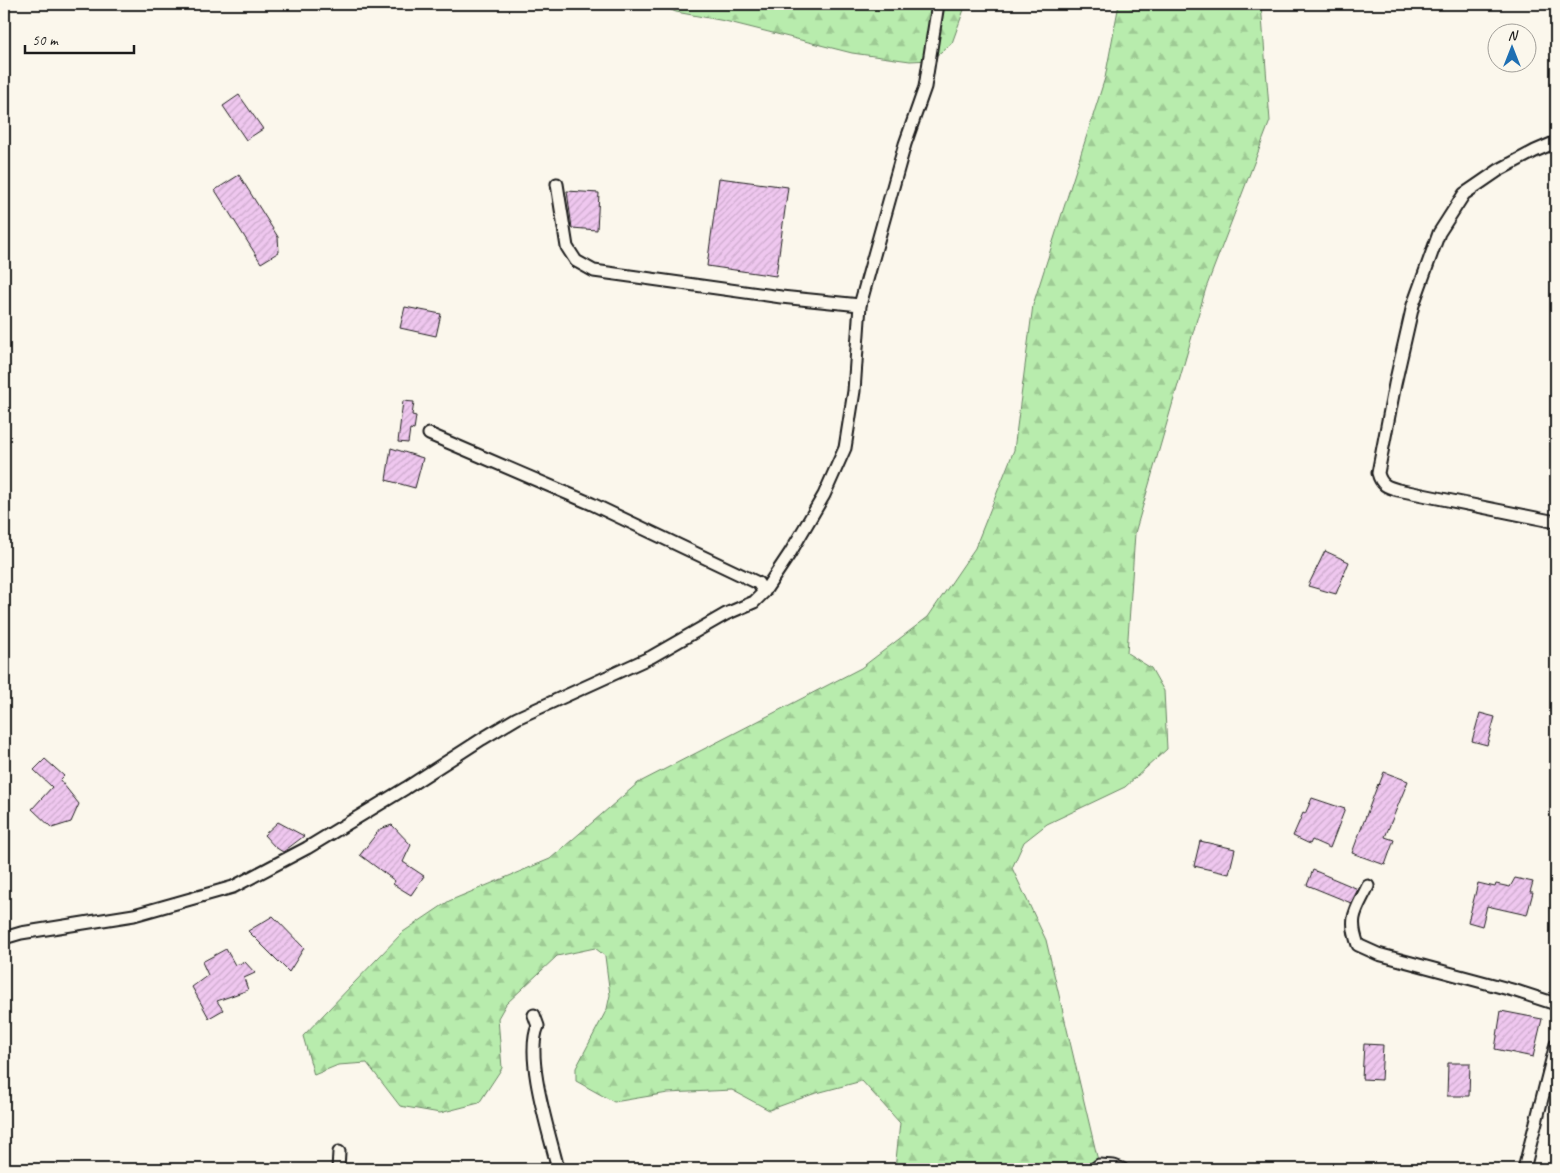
<svg xmlns="http://www.w3.org/2000/svg" width="1560" height="1173" viewBox="0 0 1560 1173" font-family="Caveat,sans-serif">
	<style>
		.forest { fill: url(#forest-firs); stroke: #6a8464 }
		.building { fill: url(#building-hatch); stroke: #1c1c1c }
		.lines { fill: none; stroke-linecap: round; stroke-linejoin: round }
		.minor-casing { stroke: #1c1c1c; stroke-width: 15 }
		.minor { stroke: #fbf7ec; stroke-width: 11 }
	</style>
	<defs>
		<pattern id="forest-firs" width="22" height="20" patternUnits="userSpaceOnUse" patternTransform="scale(1.25)"><rect width="22" height="20" fill="#b8ecad"/><path d="M5 1l3.5 6h-7zM16 11l3.5 6h-7z" fill="#9eca94"/></pattern>
		<pattern id="building-hatch" width="6" height="6" patternUnits="userSpaceOnUse" patternTransform="scale(1.25)"><rect width="6" height="6" fill="#efc7ef"/><path d="M-1 1l2-2M0 6l6-6M5 7l2-2" fill="none" stroke="#cac"/></pattern>
	</defs>
	<rect width="100%" height="100%" fill="#fbf7ec"/>
	<filter id="ink" filterUnits="userSpaceOnUse"><feTurbulence type="fractalNoise" baseFrequency=".02" numOctaves="2"/><feDisplacementMap in="SourceGraphic" scale="10" xChannelSelector="R" yChannelSelector="G"/><feConvolveMatrix kernelMatrix="1 2 1 2 8 2 1 2 1" color-interpolation-filters="sRGB"/></filter>
	<g filter="url(#ink)">
		<g class="forest">
			<polygon points="657,4 966,4 952,43 931,60 910,61 852,53 725,21 676,12"/>
			<polygon points="1119,4 1261,4 1270,121 1206,288 1135,533 1127,653 1151,668 1164,691 1167,749 1125,787 1047,824 1024,842 1012,868 1046,940 1099,1165 1094,1169 895,1169 900,1123 862,1081 813,1094 769,1110 732,1090 668,1093 614,1102 576,1081 576,1068 607,1009 610,995 605,956 595,948 557,956 506,1004 498,1018 502,1068 479,1103 440,1113 400,1106 367,1063 338,1065 314,1075 303,1036 403,932 449,901 550,859 638,783 861,668 928,617 975,548 1014,450 1033,305 1105,78"/>
		</g>
		<g class="building">
			<polygon points="239,95 263,129 246,140 223,106"/>
			<polygon points="239,175 278,237 279,252 261,263 215,190"/>
			<polygon points="719,178 788,187 776,276 707,266"/>
			<polygon points="567,191 599,193 597,230 572,228"/>
			<polygon points="405,307 441,314 436,336 400,328"/>
			<polygon points="403,401 414,402 412,415 416,416 414,430 410,429 408,443 398,442"/>
			<polygon points="391,448 423,458 415,488 386,480"/>
			<polygon points="1325,551 1349,562 1336,594 1308,586"/>
			<polygon points="1480,713 1495,717 1487,745 1472,741"/>
			<polygon points="45,759 64,776 60,780 79,804 71,822 52,828 32,809 52,787 34,770"/>
			<polygon points="1384,772 1408,781 1385,837 1394,840 1385,865 1352,853 1378,784 1379,785"/>
			<polygon points="1312,798 1345,809 1330,848 1312,840 1310,844 1293,836 1303,813 1305,814"/>
			<polygon points="278,822 304,836 283,852 275,847 264,835"/>
			<polygon points="392,825 411,845 403,862 424,876 411,895 393,884 395,881 360,855 380,829"/>
			<polygon points="1200,841 1235,849 1229,874 1194,866"/>
			<polygon points="1313,870 1358,889 1351,903 1307,885"/>
			<polygon points="1515,878 1533,882 1530,892 1533,892 1527,915 1487,906 1482,926 1468,922 1478,883 1495,887 1496,884 1510,887"/>
			<polygon points="273,916 304,948 289,972 248,931"/>
			<polygon points="226,949 235,965 245,962 255,973 244,978 248,990 217,1001 223,1010 209,1018 192,987 208,975 202,962"/>
			<polygon points="1501,1011 1542,1019 1533,1057 1495,1049"/>
			<polygon points="1364,1044 1383,1045 1381,1080 1362,1079"/>
			<polygon points="1448,1063 1470,1063 1469,1096 1447,1096"/>
		</g>
		<g class="lines">
			<defs>
				<g id="minor">
					<path d="M1556 142 1535 151 1499 170 1464 194 1439 233 1413 305 1395 384 1378 473C1381 485 1387 487 1398 490L1556 522"/>
					<polyline points="557,184 567,247 576,261 594,271 781,297 860,305"/>
					<polyline points="429,434 592,504 758,583 764,592"/>
					<path d="M1368 886C1356 911 1348 917 1358 945L1378 954 1516 991 1556 1004"/>
					<polyline points="4,938 21,933 134,915 233,887 307,848 406,788 482,739 517,718 651,657 726,614 754,602 764,592 790,553 824,495 845,448 854,391 860,305 905,144 925,87 938,4"/>
					<path d="M534 1015 538 1026C524 1057 550 1135 558 1169"/>
					<polyline points="338,1169 339,1152"/>
					<polyline points="1094,1169 1099,1165 1114,1166 1122,1169"/>
					<polyline points="1524,1169 1556,1044"/>
				</g>
			</defs>
			<use href="#minor" class="minor-casing"/>
			<use href="#minor" class="minor"/>
		</g>
	</g>
	<rect width="1560" height="1173" fill="none" stroke="#fbf7ec" stroke-width="20"/>
	<rect x="10" y="10" width="1540" height="1153" fill="none" stroke="#1c1c1c" stroke-width="2" filter="url(#ink)"/>
	<g transform="translate(1512 48)"><circle r="24" fill="#fbf7ec" stroke="#a29f99"/>
	<path d="M0-4L9 19L0 12L-9 19Z" fill="#1f6fb2"/>
	<text y="-8" font-size="14" font-weight="bold" text-anchor="middle" fill="#1c1c1c">N</text>
	</g>
	<path d="M25 45v8h109v-8" fill="none" stroke="#1c1c1c" stroke-width="2.5"/>
	<text x="32" y="45" font-size="15" fill="#1c1c1c" stroke="#fbf7ec" stroke-width="4" paint-order="stroke">50 m</text>
</svg>
